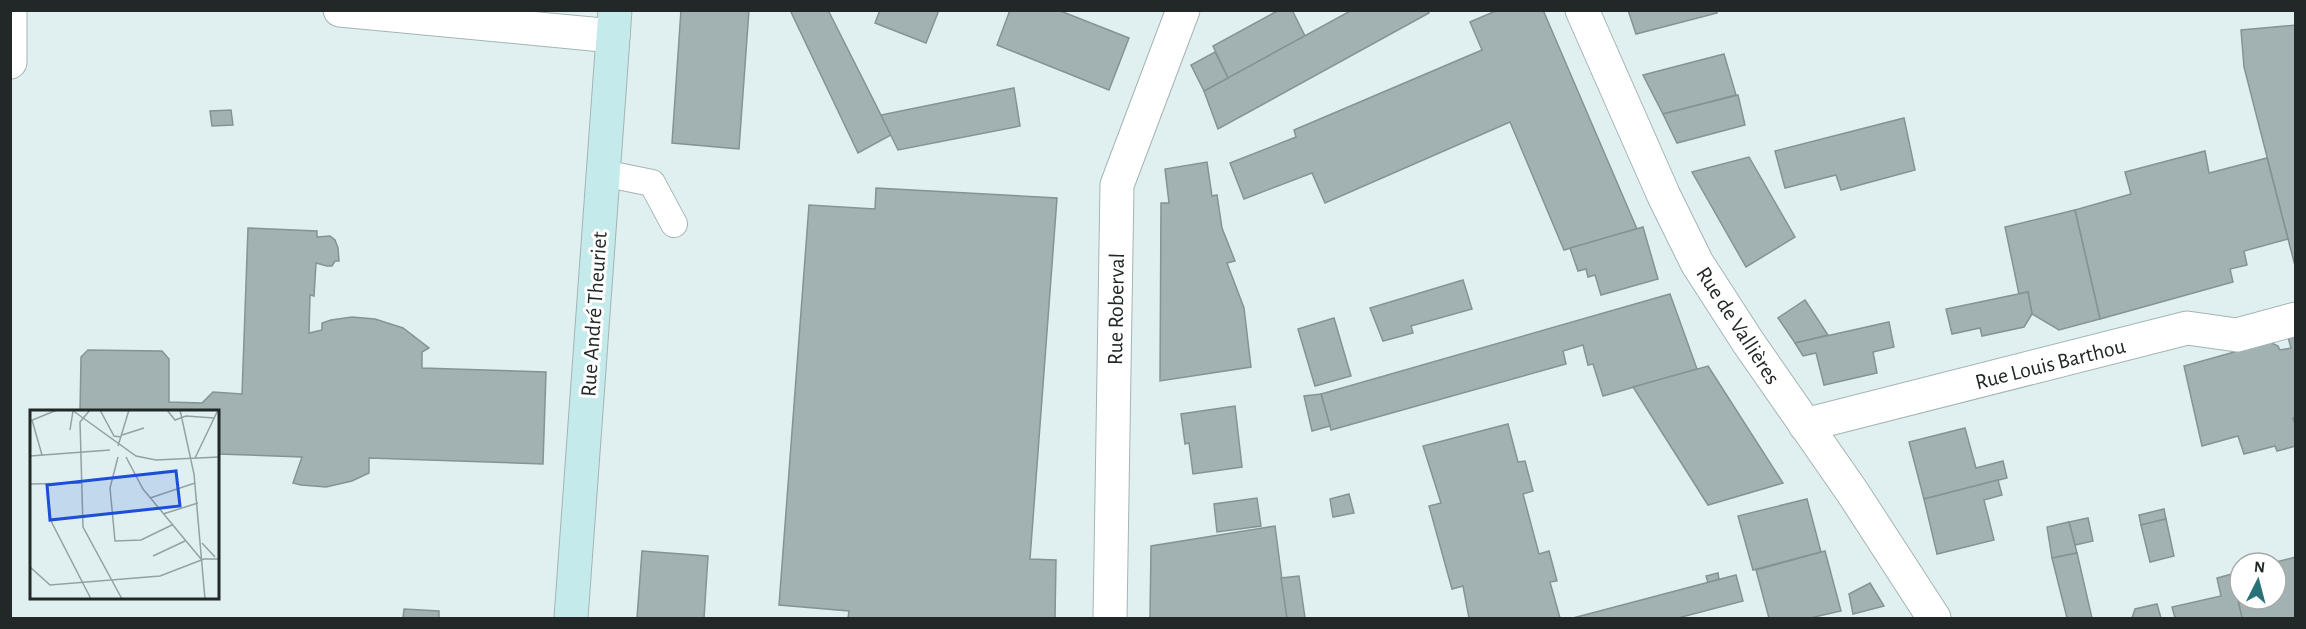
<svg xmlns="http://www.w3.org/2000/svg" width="2306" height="629" viewBox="0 0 2306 629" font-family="'Alegreya Sans',sans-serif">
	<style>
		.building { fill: #a2b2b2; stroke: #849394; stroke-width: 1.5 }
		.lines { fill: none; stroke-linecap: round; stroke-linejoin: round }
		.lane-casing { stroke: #a4b4b4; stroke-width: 28 }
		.street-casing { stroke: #a4b4b4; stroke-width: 35 }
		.secondary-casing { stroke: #a4b4b4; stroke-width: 35 }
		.lane { stroke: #fff; stroke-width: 26 }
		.street { stroke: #fff; stroke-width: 33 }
		.secondary { stroke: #c5eaeb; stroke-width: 33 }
		.labels { text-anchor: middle; stroke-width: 6; stroke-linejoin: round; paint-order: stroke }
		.street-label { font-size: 22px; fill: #222828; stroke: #fff }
		.inset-road { fill: none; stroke: #94a0a1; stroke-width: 1.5 }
		.view { fill: #1d4ed8; fill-opacity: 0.15; stroke: #1d4ed8; stroke-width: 3 }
		.inset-edge { fill: none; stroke: #222828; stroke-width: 3 }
	</style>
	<rect width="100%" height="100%" fill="#e0f0f1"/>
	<g class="building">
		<polygon points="681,10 749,10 739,149 672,143"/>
		<polygon points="790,10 828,10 891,135 858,153"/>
		<polygon points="880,10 939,10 926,43 875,23"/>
		<polygon points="1010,10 1058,10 1129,38 1109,90 997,45"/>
		<polygon points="1279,10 1292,10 1305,36 1228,78 1213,46"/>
		<polygon points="1352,10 1427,10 1429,13 1218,129 1204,91"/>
		<polygon points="1498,10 1543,10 1637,229 1564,250 1510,122 1325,203 1312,173 1244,199 1230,163 1296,137 1294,130 1482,50 1470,22"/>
		<polygon points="1628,10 1716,10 1717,13 1636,34"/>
		<polygon points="2296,25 2296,266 2295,266 2244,67 2241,30"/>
		<polygon points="1215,52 1228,78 1204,91 1191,65"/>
		<polygon points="1724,54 1736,95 1663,114 1643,75"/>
		<polygon points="1014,88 1020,126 898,150 881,115"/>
		<polygon points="1738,95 1745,125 1677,143 1663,114"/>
		<polygon points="231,110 233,125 212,126 210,111"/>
		<polygon points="1904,118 1915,170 1841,190 1836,175 1785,188 1775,151"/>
		<polygon points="2205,151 2209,173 2267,158 2288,239 2244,251 2247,265 2230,269 2233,282 2100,319 2075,210 2131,194 2125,172"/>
		<polygon points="1749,157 1795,237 1746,267 1692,172"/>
		<polygon points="1207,162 1212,196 1217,195 1222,228 1235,261 1227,263 1244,308 1251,367 1160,381 1161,203 1169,203 1165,169"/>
		<polygon points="876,188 1057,198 1030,559 1056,560 1055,618 848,618 849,611 779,605 809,205 875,209"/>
		<polygon points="2075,210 2100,319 2059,330 2032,314 2028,292 2019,294 2005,227"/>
		<polygon points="1643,227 1658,279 1601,295 1595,275 1588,277 1586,269 1578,271 1570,248"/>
		<polygon points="248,228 317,231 317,237 330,236 335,240 338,248 339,261 335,261 332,266 327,266 316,263 314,296 310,295 309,333 322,330 322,323 331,320 352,317 375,319 403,328 429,348 422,352 422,368 546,372 543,464 369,458 369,473 352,481 326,487 301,485 293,483 302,457 218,454 218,412 80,412 81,357 88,350 162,351 169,359 169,402 202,403 213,392 242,394"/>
		<polygon points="1463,280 1472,309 1411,326 1413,333 1383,341 1370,308"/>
		<polygon points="2028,292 2032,314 2024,327 1982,336 1980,328 1952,334 1946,309"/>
		<polygon points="1670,294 1697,369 1603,396 1593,364 1588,365 1583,345 1563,351 1566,364 1331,430 1321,394"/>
		<polygon points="1805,300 1828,335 1795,343 1778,318"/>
		<polygon points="1334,318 1351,376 1315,386 1298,329"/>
		<polygon points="1889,322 1894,347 1873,352 1877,373 1824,385 1816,353 1803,356 1795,343"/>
		<polygon points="2296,335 2296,418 2293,418 2296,428 2296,446 2277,451 2275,446 2244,454 2238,436 2202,446 2184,366 2270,342 2278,346 2280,350 2291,348 2288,337"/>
		<polygon points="1708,366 1783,483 1708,505 1633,387"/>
		<polygon points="1321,394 1330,426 1312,431 1304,396"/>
		<polygon points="1235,406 1242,467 1193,474 1189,443 1185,444 1181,414"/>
		<polygon points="1508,424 1518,462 1525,461 1533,491 1523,494 1539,554 1549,551 1557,581 1550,582 1560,618 1469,618 1463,586 1452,589 1429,506 1441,503 1423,446"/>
		<polygon points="1965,428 1976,468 2003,461 2007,478 1924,499 1909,442"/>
		<polygon points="1998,480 2002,495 1984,500 1994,540 1937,554 1924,499"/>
		<polygon points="1349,494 1354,513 1333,517 1330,499"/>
		<polygon points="1257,498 1261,526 1217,532 1214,504"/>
		<polygon points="1807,499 1821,552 1753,570 1738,516"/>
		<polygon points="2164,509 2166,519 2141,525 2139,515"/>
		<polygon points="2088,518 2093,541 2075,545 2069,522"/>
		<polygon points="2166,519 2174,556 2150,562 2141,525"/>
		<polygon points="2069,522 2077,553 2052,558 2047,527"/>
		<polygon points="1275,526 1287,618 1150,618 1151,546"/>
		<polygon points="642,551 708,556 704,618 637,618"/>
		<polygon points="1825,551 1841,611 1810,618 1769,618 1756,570"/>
		<polygon points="2077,553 2092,618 2067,618 2052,558"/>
		<polygon points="2296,557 2296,618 2242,618 2232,574 2240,572 2240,599 2276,599 2276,563 2272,563"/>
		<polygon points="1718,573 1719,579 1708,583 1706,576"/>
		<polygon points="2232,574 2242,618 2175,618 2172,607 2221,596 2217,578"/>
		<polygon points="1736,575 1743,601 1678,618 1573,618"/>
		<polygon points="1299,576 1305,618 1287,618 1281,578"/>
		<polygon points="1870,583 1884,606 1853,614 1849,594"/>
		<polygon points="2157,604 2161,618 2132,618 2135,609"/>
		<polygon points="404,609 439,611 439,618 403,618"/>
	</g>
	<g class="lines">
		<defs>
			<polyline id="lane" points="603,173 652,183 674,224"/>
			<g id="street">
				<polyline points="340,10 613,36"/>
				<polyline points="1582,10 1664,196 1697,263 1748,342 1853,493 1934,618"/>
				<polyline points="10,13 10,62"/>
				<polyline points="1805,425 2187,328 2237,335 2296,319"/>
				<polyline points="1110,618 1117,185 1183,10"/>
			</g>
			<polyline id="secondary" points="571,618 615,10"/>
		</defs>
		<use href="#lane" class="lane-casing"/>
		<use href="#street" class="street-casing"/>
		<use href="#secondary" class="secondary-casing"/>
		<use href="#lane" class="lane"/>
		<use href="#street" class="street"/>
		<use href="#secondary" class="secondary"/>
	</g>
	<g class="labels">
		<g class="street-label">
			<text transform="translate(1115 309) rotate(-89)" y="8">Rue Roberval</text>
			<text transform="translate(593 314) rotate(-86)" y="8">Rue André Theuriet</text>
			<text transform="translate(1739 325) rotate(57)" y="8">Rue de Vallières</text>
			<text transform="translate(2050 363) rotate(-14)" y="8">Rue Louis Barthou</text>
		</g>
	</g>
	<g transform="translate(30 410)">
		<rect width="189" height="189" fill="#e0f0f1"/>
		<path class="inset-road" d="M42 0 106 46 126 50 189 47M60 0 50 12 53 117 92 189M70 0 84 26 91 27M137 0 145 10 156 6 184 8M150 0 164 64 175 189M2 10 12 45M0 11 27 0M40 20 43 1M92 25 114 18M88 36 99 0M0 46 80 40M88 47 80 78 85 131 111 130 142 115M96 47 113 79 171 149M165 48 188 0M0 74 51 73M17 74 21 111 61 189M120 88 165 73M133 104 168 93M172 133 185 147M123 146 155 131M0 157 20 175 130 166 174 149H189"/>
		<path class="view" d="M146 61 150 96 20 110 17 75Z"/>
		<rect width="189" height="189" class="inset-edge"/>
	</g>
	<rect width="2306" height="629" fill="none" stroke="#222828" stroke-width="24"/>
	<g transform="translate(2258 581) rotate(6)"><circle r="28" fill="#ffffff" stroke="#a7a9a9" stroke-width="1.5"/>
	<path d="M0-4.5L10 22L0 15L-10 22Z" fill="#297377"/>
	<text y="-9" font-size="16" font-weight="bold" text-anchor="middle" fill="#222828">N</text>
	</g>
</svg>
